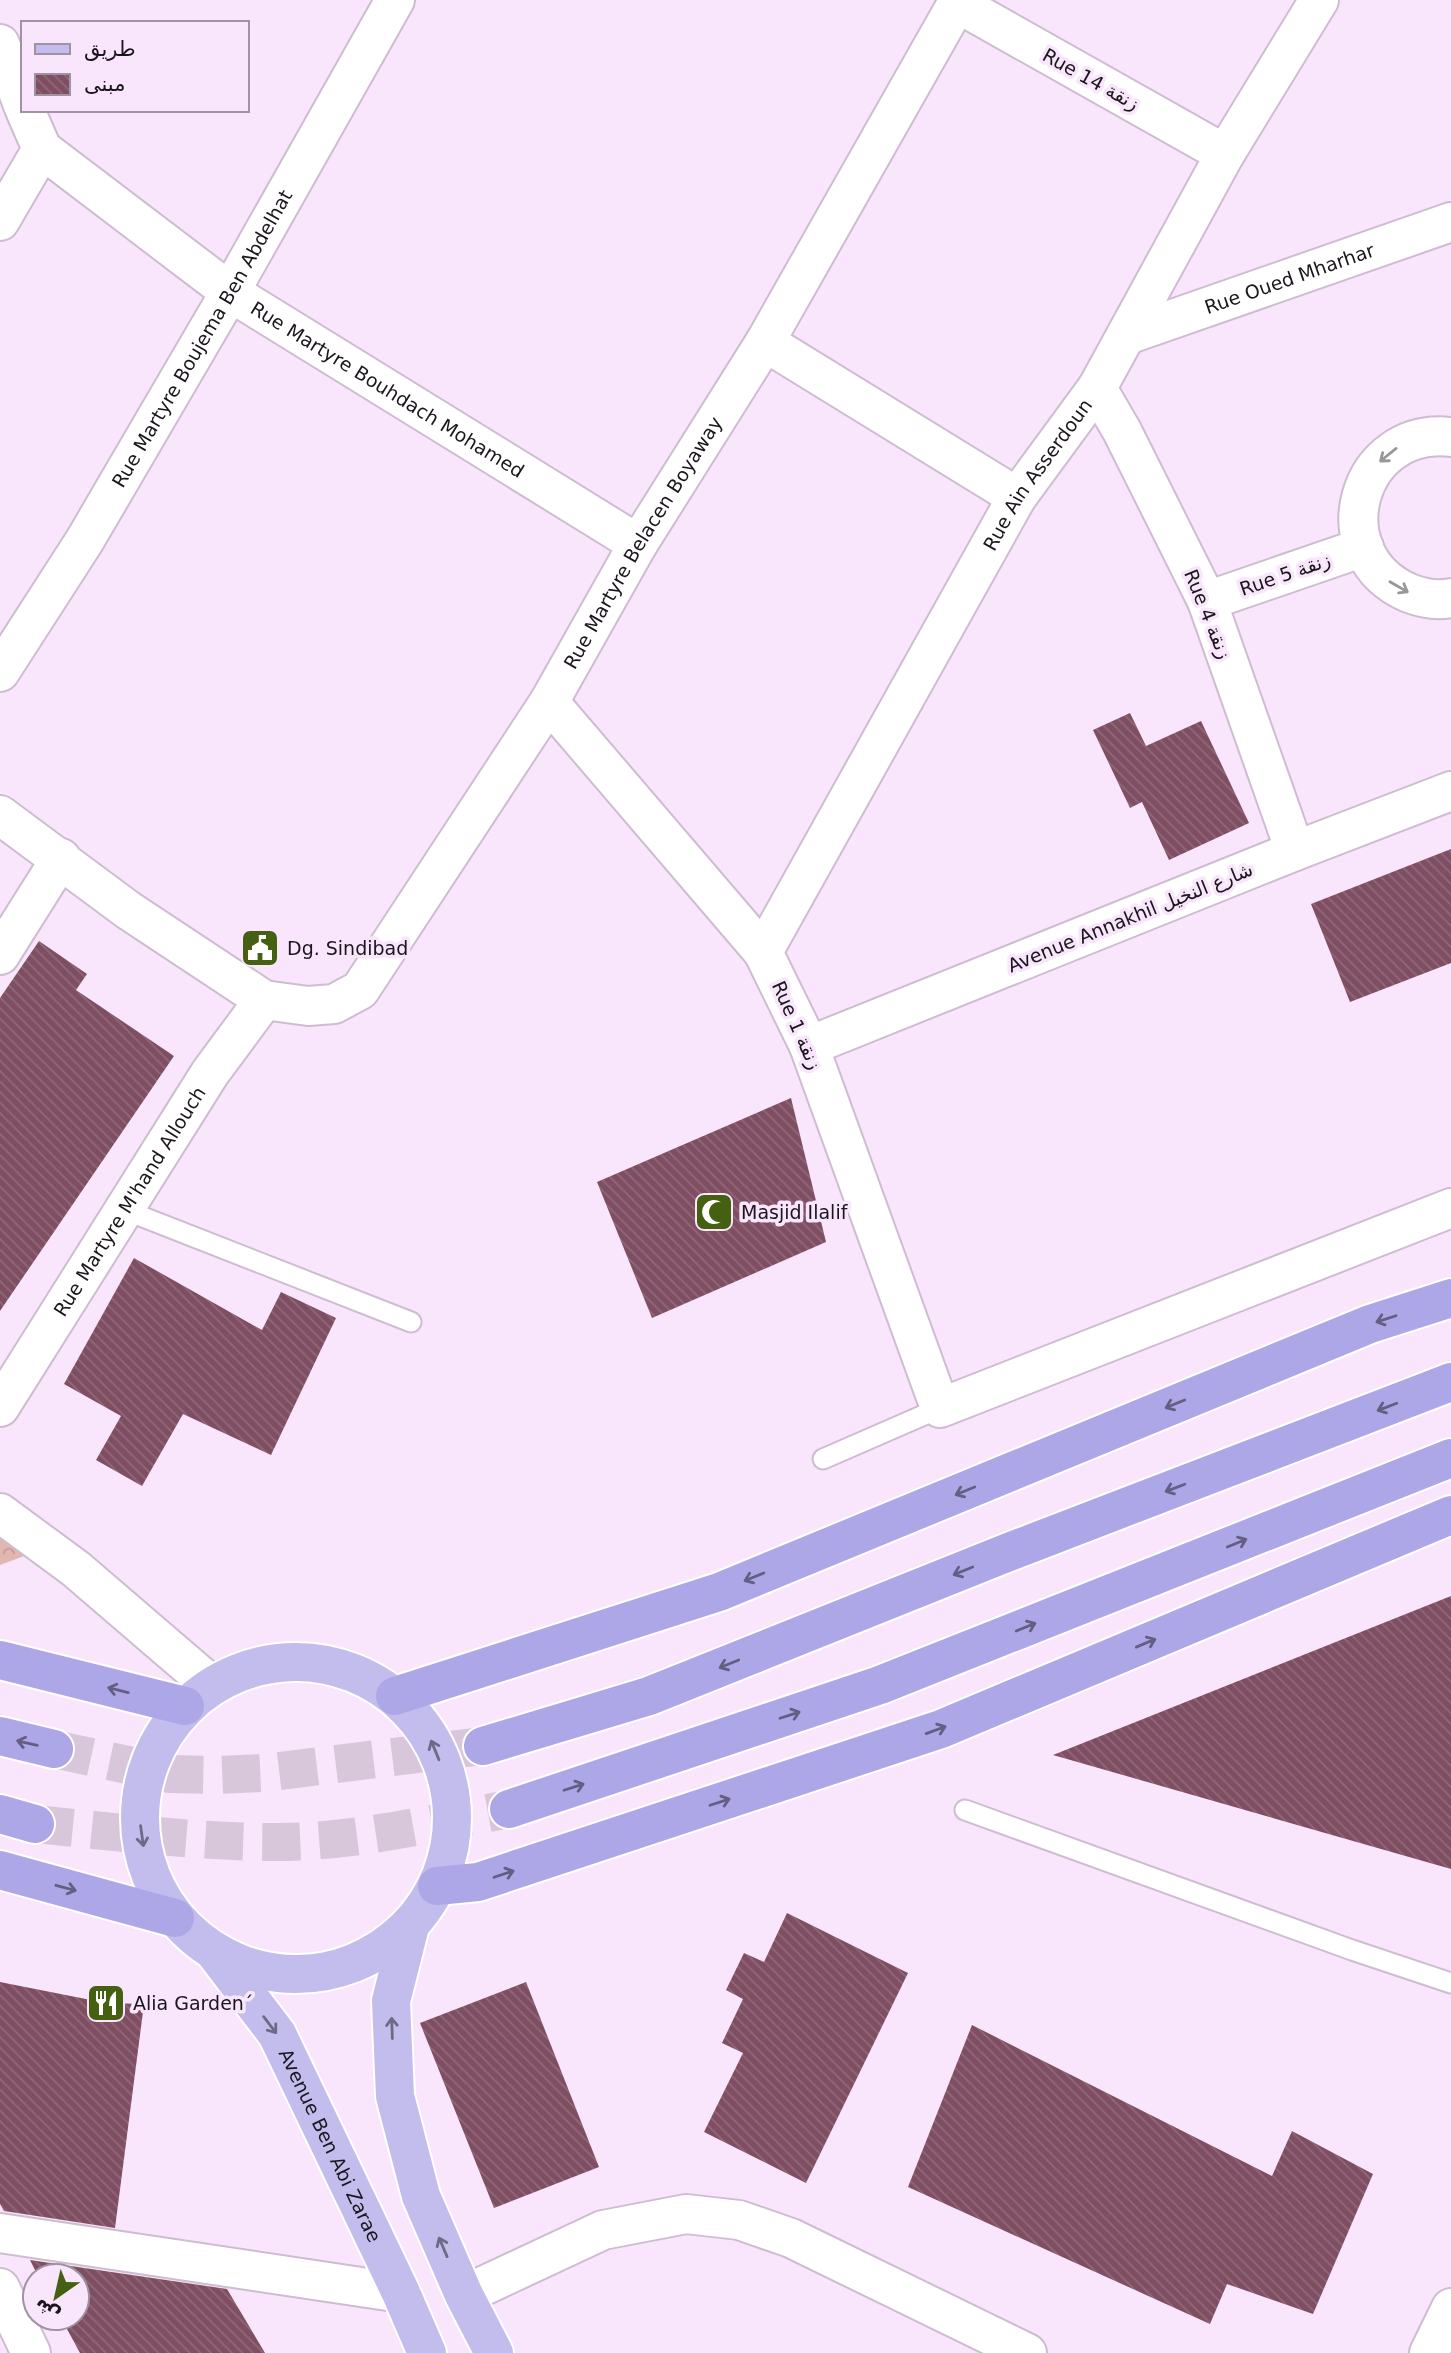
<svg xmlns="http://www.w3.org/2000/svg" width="1451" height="2353" viewBox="0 0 1451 2353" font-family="'DejaVu Sans','Noto Sans Arabic',sans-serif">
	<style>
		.park { fill: url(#park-crowns) }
		.building { fill: url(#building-back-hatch) }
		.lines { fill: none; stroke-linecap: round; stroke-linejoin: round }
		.trunk-tunnel { stroke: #d8c7da; stroke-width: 38; stroke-dasharray: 38 19; stroke-linecap: butt }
		.service-casing { stroke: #cebcd1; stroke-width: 23 }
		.minor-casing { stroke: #cebcd1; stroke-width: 42 }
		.primary-casing { stroke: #fff; stroke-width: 42 }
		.trunk-casing { stroke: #fff; stroke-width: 42 }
		.service { stroke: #fff; stroke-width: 19 }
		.minor { stroke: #fff; stroke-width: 38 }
		.primary { stroke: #c2bded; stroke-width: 38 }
		.trunk { stroke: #aea7e7; stroke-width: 38 }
		.oneway { stroke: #989699 }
		.oneway2 { stroke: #645e82 }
		.oneway3 { stroke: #6e6984 }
		.labels { text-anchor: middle; stroke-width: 7; stroke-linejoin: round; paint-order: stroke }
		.street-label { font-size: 19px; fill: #1b151c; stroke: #f9e6fc }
		.poi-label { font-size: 19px; fill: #1b151c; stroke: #f9e6fc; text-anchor: start }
	</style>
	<defs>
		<pattern id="park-crowns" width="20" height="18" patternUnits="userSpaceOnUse" patternTransform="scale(1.75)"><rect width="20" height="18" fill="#e4b6b0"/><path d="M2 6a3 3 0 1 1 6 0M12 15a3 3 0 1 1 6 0" fill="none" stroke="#c39c97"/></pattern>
		<pattern id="building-back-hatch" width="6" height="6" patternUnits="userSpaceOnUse" patternTransform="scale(1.75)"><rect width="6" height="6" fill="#804e62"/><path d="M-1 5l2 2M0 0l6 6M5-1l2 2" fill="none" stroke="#8f6978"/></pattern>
	</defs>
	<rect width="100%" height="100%" fill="#f9e6fc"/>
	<polygon class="park" points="0,1528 27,1555 0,1565"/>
	<g class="building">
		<polygon points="1130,713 1146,746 1201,721 1249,823 1169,860 1142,802 1130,808 1093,730"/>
		<polygon points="1451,849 1451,963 1350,1002 1311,904"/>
		<polygon points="39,941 87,974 76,990 174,1056 0,1311 0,998"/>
		<polygon points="791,1098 826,1242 652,1318 597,1182"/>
		<polygon points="134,1258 262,1330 281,1292 336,1318 271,1455 183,1414 142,1486 96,1460 121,1416 64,1384"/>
		<polygon points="1451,1596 1451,1869 1053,1755"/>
		<polygon points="787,1913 908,1973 806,2183 704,2132 743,2053 722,2043 743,1999 726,1990 744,1953 764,1962"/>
		<polygon points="0,1982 106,2003 144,2004 115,2228 4,2211 0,2204"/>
		<polygon points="526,1982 599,2167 494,2208 420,2023"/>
		<polygon points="972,2025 1272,2176 1292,2131 1373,2174 1313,2314 1227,2284 1210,2324 908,2187"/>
		<polygon points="30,2260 227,2289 265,2353 80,2353 61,2318 77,2318 77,2276 38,2276"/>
	</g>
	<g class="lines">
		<g class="trunk-tunnel">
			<polyline points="54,1749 169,1774 217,1775 263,1773 483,1746"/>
			<path d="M35 1824C116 1832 197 1842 278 1842 356 1842 433 1823 509 1809"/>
		</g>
		<defs>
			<g id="service">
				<polyline points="125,1210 411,1322"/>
				<polyline points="823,1459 940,1408"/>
				<polyline points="965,1810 1352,1950 1451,1983"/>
			</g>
			<g id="minor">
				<polyline points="957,3 1225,154"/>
				<polyline points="0,44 23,105"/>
				<path id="s1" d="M25 110 42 149 230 292 638 544"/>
				<polyline points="0,221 42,149"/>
				<path id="s2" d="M1127 335 1451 222"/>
				<polyline points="765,342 1017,497"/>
				<polyline points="1097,388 1122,431 1207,601 1295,851"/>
				<path d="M1451 437C1356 426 1321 555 1409 593 1422 598 1437 601 1451 598"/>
				<polyline points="1207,601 1364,547"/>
				<path id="s3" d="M0 672 85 540 230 292 395 0"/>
				<polyline points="549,702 763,952 809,1046 940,1408 1451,1208"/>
				<path id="s4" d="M0 815 128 910 264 1000 308 1006 334 1004 360 990 549 702 638 544 765 342 959 0"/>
				<path id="s5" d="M763 952 1017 497 1097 388 1225 154 1319 0"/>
				<polyline points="0,955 61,858"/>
				<polyline points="809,1046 1295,851 1451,791"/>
				<path id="s6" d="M0 1407 210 1073 264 1000"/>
				<polyline points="0,1513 76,1569 211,1685"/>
				<polyline points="0,2233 401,2293"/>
				<polyline points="0,2288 31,2353"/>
				<polyline points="464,2295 603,2230 686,2214 739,2220 791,2238 1027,2353"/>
				<polyline points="1429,2353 1451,2308"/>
			</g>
			<g id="primary">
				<circle cx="296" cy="1818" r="156"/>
				<polyline points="410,1926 391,2001 395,2096 421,2196 464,2295 494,2353"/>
				<path id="s7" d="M216 1954 277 2034 401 2293 427 2353"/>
			</g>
			<g id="trunk">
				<polyline points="0,1660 185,1706"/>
				<polyline points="395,1696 719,1592 1370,1324 1451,1298"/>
				<polyline points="0,1736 54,1749"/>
				<polyline points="483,1746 649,1696 1014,1550 1451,1382"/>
				<polyline points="509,1809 880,1685 1451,1458"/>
				<polyline points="0,1814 35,1824"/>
				<polyline points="0,1870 175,1918"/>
				<polyline points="437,1886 478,1882 941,1729 1451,1515"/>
			</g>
		</defs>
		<use href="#service" class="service-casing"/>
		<use href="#minor" class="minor-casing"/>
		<use href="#primary" class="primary-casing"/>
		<use href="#trunk" class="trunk-casing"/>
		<use href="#service" class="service"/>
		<use href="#minor" class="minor"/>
		<use href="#primary" class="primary"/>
		<use href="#trunk" class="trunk"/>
	</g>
	<defs><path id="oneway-shaft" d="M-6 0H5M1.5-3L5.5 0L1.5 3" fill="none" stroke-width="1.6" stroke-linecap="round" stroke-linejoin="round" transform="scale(1.75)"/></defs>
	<g class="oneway">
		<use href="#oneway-shaft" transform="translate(1388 455) rotate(141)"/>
		<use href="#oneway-shaft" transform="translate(1399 587) rotate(30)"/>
	</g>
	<g class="oneway2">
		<use href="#oneway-shaft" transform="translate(1386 1319) rotate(162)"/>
		<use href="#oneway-shaft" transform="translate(1175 1404) rotate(158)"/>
		<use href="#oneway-shaft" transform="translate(1387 1407) rotate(159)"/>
		<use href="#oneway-shaft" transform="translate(1175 1488) rotate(159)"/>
		<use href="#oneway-shaft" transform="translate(965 1491) rotate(158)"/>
		<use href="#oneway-shaft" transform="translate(1237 1543) rotate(-22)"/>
		<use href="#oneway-shaft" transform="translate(963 1571) rotate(158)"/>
		<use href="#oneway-shaft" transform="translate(754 1577) rotate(158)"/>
		<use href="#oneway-shaft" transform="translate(1026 1627) rotate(-22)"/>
		<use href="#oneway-shaft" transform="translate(1146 1643) rotate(-23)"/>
		<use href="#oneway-shaft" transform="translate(729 1664) rotate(158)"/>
		<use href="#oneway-shaft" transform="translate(118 1690) rotate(-166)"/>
		<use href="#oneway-shaft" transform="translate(790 1715) rotate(-18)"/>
		<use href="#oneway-shaft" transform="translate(936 1730) rotate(-20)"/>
		<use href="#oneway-shaft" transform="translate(27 1743) rotate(-167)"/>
		<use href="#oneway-shaft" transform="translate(574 1787) rotate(-18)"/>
		<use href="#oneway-shaft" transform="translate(720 1802) rotate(-18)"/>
		<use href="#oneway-shaft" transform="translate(504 1874) rotate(-18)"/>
		<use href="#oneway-shaft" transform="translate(66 1888) rotate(15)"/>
	</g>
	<g class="oneway3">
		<use href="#oneway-shaft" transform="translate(435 1750) rotate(-112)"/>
		<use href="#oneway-shaft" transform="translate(142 1836) rotate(82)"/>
		<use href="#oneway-shaft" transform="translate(270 2025) rotate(53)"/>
		<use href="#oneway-shaft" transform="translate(392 2028) rotate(-92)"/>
		<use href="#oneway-shaft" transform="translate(443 2247) rotate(-113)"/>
	</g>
	<defs>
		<symbol id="civic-square" viewBox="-11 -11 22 22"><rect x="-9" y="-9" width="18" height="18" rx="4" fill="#456011" stroke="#f9e6fc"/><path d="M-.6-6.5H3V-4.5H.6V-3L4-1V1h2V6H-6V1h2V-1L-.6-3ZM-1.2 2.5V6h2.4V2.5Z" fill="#fff"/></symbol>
		<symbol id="mosque-square" viewBox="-11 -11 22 22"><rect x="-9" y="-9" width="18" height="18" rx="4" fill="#456011" stroke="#f9e6fc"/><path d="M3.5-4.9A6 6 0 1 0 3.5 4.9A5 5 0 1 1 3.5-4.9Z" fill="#fff"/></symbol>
		<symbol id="restaurant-square" viewBox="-11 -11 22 22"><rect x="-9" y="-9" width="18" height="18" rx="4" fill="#456011" stroke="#f9e6fc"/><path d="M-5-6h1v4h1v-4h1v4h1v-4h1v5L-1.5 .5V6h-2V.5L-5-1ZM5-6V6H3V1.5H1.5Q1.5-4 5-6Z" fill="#fff"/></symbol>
	</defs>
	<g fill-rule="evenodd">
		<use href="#civic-square" x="238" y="926" width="44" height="44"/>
		<use href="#mosque-square" x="692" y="1190" width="44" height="44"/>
		<use href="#restaurant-square" x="84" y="1981" width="44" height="44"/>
	</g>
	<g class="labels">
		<g class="street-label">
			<text transform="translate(1091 79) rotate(29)" y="7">Rue 14 زنقة</text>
			<text dy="7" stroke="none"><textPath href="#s2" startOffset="172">Rue Oued Mharhar</textPath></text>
			<text dy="7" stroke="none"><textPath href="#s3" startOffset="390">Rue Martyre Boujema Ben Abdelhat</textPath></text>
			<text dy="7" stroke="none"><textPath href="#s1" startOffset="464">Rue Martyre Bouhdach Mohamed</textPath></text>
			<text dy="7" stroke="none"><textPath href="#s5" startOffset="551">Rue Ain Asserdoun</textPath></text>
			<text dy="7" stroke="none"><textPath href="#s4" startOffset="952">Rue Martyre Belacen Boyaway</textPath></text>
			<text transform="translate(1285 574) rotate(-19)" y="7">Rue 5 زنقة</text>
			<text transform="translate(1208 614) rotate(68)" y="7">Rue 4 زنقة</text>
			<text transform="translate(1130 917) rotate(-22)" y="7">Avenue Annakhil شارع النخيل</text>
			<text transform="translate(797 1025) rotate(66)" y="7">Rue 1 زنقة</text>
			<text dy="7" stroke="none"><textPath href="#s6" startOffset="243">Rue Martyre M'hand Allouch</textPath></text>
			<text dy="7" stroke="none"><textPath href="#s7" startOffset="224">Avenue Ben Abi Zarae</textPath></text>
		</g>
		<g class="poi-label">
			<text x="287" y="955">Dg. Sindibad</text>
			<text x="741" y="1219">Masjid Ilalif</text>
			<text x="133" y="2010">Alia Garden´</text>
		</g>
	</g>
	<rect x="21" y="21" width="228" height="91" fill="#f9e6fc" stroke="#a092a2" stroke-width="2"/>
	<rect x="35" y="44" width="35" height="10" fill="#c2bded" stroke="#a092a2" stroke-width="2"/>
	<text x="84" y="56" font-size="21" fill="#1b151c">طريق</text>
	<rect x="35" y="74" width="35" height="21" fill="url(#building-back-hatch)" stroke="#a092a2" stroke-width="2"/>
	<text x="84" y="91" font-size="21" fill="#1b151c">مبنى</text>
	<g transform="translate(56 2297) rotate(214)"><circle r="33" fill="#f9e6fc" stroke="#a092a2" stroke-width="2"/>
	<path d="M0-5L12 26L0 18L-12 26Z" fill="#456011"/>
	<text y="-10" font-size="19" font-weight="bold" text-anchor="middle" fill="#1b151c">ش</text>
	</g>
</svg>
